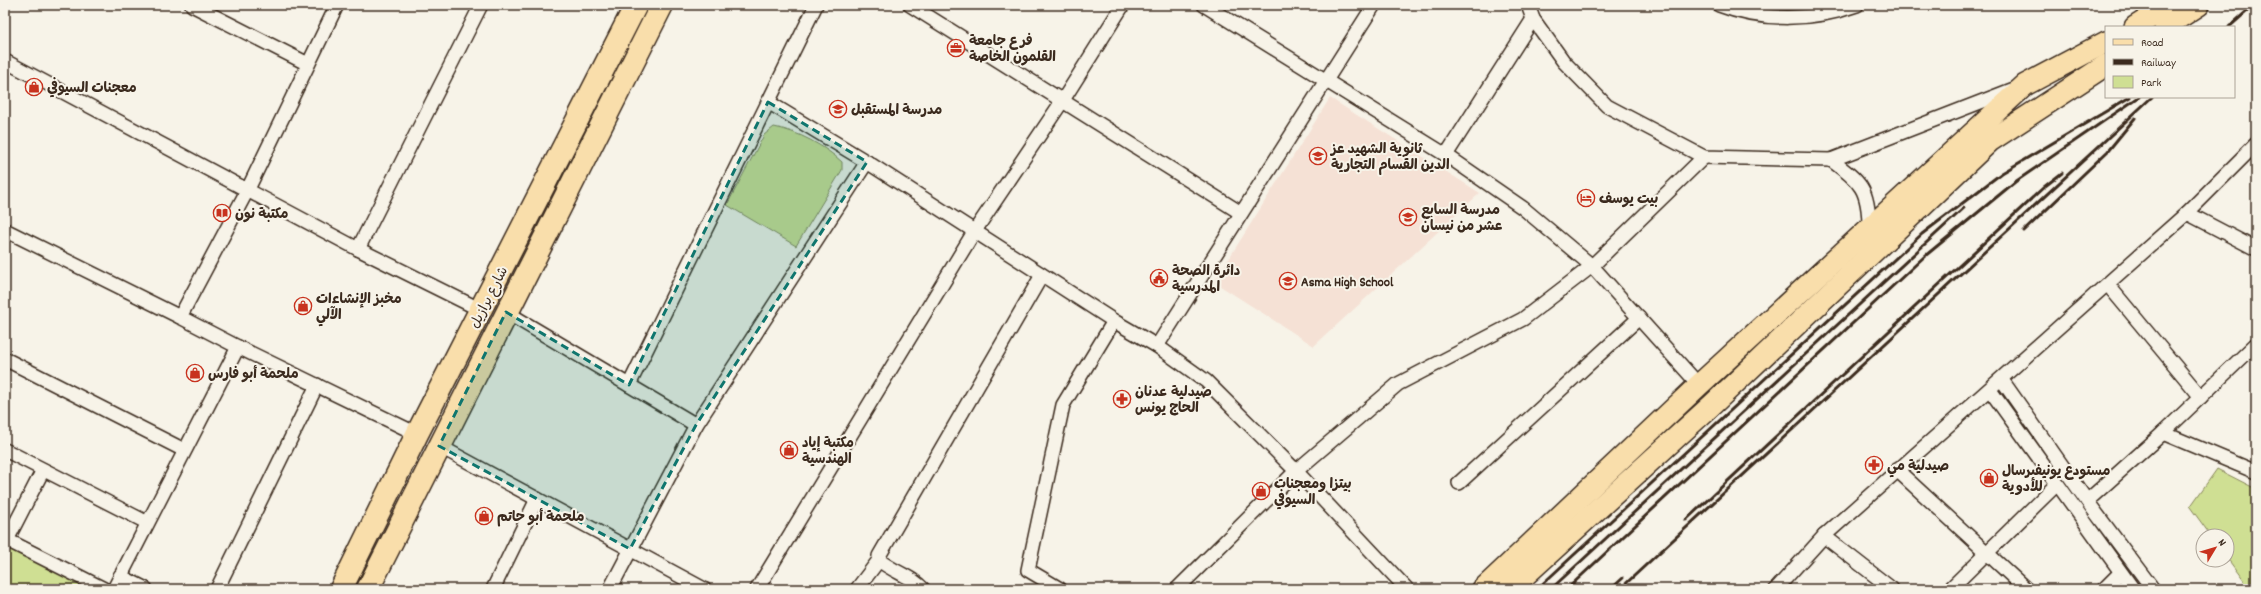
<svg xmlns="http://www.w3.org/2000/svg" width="2261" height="594" viewBox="0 0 2261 594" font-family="Dekko,'Playpen Sans Arabic',sans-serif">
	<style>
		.built { fill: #f5e1d5 }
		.green { fill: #cfdf93; stroke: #858458 }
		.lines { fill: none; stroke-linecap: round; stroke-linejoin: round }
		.street-casing { stroke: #3b2a1e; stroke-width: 16 }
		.primary-casing { stroke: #3b2a1e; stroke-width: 24 }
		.highway-casing { stroke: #3b2a1e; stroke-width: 25 }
		.street { stroke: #f7f3e8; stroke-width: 13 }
		.primary { stroke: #f9deab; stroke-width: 21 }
		.highway { stroke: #f9deab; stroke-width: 22 }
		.rail { stroke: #3b2a1e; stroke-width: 3 }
		.marked { fill: #0f766e; fill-opacity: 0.2; stroke: #0f766e; stroke-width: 3; stroke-dasharray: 8 5; stroke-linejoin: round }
		.labels { text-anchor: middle; stroke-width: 4; stroke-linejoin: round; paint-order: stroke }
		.poi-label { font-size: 14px; font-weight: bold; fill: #3b2a1e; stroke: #f7f3e8; text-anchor: start }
		.street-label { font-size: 14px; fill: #3b2a1e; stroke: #f7f3e8 }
	</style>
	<rect width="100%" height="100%" fill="#f7f3e8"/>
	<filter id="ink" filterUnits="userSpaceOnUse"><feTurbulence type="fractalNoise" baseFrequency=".025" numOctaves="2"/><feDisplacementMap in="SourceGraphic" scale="8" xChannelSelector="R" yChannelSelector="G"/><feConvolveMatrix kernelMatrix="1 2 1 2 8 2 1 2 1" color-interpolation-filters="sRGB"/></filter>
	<g filter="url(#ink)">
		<polygon class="built" points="1330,98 1480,193 1314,346 1214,282"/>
		<g class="green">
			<path d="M774 127C797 131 825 146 842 162V170L796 246 727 205 764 135Z"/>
			<polygon points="2217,469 2256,489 2256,589 2250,589 2227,558 2227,536 2211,536 2190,507"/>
			<polygon points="5,546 90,589 5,589"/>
		</g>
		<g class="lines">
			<defs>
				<g id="street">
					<polyline points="192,5 308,64"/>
					<polyline points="910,5 1241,213"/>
					<polyline points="1204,5 1446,155 1523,208 1592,266 1699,385"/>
					<polyline points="1528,5 1533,19 1564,62 1607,106 1704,157 1831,160 2014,89"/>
					<path d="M1719 5C1763 22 1813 21 1857 5"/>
					<polyline points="5,61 358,249 481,310"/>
					<polyline points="768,102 867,162 1114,321 1157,346 1206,381 1296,471 1407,589"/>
					<polyline points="1446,155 1533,19"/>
					<path d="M1831 160C1860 182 1869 188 1869 227"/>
					<polyline points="2187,213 2256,249"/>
					<polyline points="5,230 180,317"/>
					<polyline points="358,249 481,5"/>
					<polyline points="2108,285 2201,397"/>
					<polyline points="506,312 696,425 610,589"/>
					<polyline points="1157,346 1374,5"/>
					<polyline points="238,347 417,434"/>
					<polyline points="5,359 184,450"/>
					<polyline points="2002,380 2087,501 2153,589"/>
					<polyline points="629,385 816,5"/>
					<polyline points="1990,390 2133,589"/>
					<polyline points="696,425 867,162"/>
					<polyline points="2163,433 2256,472"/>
					<polyline points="439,446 704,589"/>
					<polyline points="5,450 146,522"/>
					<polyline points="1897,470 2026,589"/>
					<polyline points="1459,483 1639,318"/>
					<polyline points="2087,501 2163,433 2256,344"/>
					<polyline points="1824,536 1892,589"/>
					<polyline points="5,539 104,589"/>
					<polyline points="7,540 43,470"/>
					<polyline points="120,576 146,589"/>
					<polyline points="114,589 238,347 180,317 248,189 337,5"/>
					<polyline points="217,589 317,385"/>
					<polyline points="493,589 537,499"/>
					<polyline points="757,589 974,232 1063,100 1123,5"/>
					<polyline points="857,589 879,560"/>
					<path d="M923 589C912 576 893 572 879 560V556L1042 275"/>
					<polyline points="1060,589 1028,570 1063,405 1114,321"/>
					<polyline points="1177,589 1296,471 1398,384 1523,319 1592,266 1704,157"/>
					<polyline points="1776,589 1824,536 2187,213 2256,144"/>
					<polyline points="1950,589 2056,485"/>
					<polyline points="2104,589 2120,573"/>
				</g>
				<g id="primary">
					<polyline points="2135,27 2170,5"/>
					<polyline points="2165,27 2199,5"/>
					<polyline points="1483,589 1699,385 2025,85 2106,42"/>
					<polyline points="1510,589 1713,404 1990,141 2106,65"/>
				</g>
				<g id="highway">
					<polyline points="341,589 417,434 636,5"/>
					<polyline points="368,589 662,5"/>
				</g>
			</defs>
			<use href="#street" class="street-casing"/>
			<use href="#primary" class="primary-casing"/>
			<use href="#highway" class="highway-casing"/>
			<use href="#street" class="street"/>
			<use href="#primary" class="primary"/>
			<use href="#highway" class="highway"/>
			<g class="rail">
				<polyline points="2229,27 2254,5"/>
				<polyline points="2024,231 2108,151 2135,118"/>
				<polyline points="1686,520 2044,187 2062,173"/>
				<polyline points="1537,589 1922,234 2002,173 2130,97"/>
				<polyline points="1551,589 1964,208"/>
				<polyline points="1567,589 1925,256 2015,182 2139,97"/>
				<polyline points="1611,589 1623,578"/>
				<polyline points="1620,589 2152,97"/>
			</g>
		</g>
	</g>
	<path class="marked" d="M768 102 867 162 696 425 630 549 439 446 506 312 629 385Z"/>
	<defs>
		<symbol id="office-ring" viewBox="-11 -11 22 22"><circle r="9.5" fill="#f7f3e8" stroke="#c8321e" stroke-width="1.5"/><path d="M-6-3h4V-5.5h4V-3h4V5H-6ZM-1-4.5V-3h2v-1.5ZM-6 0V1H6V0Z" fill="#c8321e"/></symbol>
		<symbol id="shop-ring" viewBox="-11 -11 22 22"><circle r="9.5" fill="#f7f3e8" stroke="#c8321e" stroke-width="1.5"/><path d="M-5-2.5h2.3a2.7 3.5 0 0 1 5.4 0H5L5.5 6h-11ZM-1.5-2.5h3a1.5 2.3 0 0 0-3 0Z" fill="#c8321e"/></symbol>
		<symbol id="school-ring" viewBox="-11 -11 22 22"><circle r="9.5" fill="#f7f3e8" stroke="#c8321e" stroke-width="1.5"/><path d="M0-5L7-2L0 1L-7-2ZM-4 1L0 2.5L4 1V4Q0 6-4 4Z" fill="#c8321e"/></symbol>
		<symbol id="hotel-ring" viewBox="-11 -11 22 22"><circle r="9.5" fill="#f7f3e8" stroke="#c8321e" stroke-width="1.5"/><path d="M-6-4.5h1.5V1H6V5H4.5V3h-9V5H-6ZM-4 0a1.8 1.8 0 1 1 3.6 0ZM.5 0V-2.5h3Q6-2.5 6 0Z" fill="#c8321e"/></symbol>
		<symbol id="library-ring" viewBox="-11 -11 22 22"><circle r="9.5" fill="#f7f3e8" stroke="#c8321e" stroke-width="1.5"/><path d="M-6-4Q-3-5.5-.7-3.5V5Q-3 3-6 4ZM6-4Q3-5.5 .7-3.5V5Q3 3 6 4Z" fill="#c8321e"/></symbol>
		<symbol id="civic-ring" viewBox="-11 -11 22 22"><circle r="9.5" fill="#f7f3e8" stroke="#c8321e" stroke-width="1.5"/><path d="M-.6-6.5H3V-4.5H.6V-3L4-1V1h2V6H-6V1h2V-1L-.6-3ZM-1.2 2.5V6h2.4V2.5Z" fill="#c8321e"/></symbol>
		<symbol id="pharmacy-ring" viewBox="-11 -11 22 22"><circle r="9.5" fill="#f7f3e8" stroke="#c8321e" stroke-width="1.5"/><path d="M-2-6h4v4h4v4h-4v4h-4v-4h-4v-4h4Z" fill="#c8321e"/></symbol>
	</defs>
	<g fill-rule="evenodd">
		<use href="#office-ring" x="946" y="38" width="20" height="20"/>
		<use href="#shop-ring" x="24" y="77" width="20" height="20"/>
		<use href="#school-ring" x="828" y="99" width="20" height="20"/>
		<use href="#school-ring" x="1308" y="146" width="20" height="20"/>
		<use href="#hotel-ring" x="1576" y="188" width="20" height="20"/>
		<use href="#library-ring" x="212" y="203" width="20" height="20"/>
		<use href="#school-ring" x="1398" y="207" width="20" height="20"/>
		<use href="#civic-ring" x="1149" y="268" width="20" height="20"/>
		<use href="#school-ring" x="1278" y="271" width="20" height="20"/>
		<use href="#shop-ring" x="293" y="296" width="20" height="20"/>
		<use href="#shop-ring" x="185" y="363" width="20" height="20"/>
		<use href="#pharmacy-ring" x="1112" y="389" width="20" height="20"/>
		<use href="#shop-ring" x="779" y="440" width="20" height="20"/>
		<use href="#pharmacy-ring" x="1864" y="455" width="20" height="20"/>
		<use href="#shop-ring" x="1979" y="468" width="20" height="20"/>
		<use href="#shop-ring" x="1251" y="481" width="20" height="20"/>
		<use href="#shop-ring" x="474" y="506" width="20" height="20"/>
	</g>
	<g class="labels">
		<g class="poi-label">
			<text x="969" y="45">فرع جامعة<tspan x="969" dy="16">القلمون الخاصة</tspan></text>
			<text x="47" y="92">معجنات السيوفي</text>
			<text x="851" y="114">مدرسة المستقبل</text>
			<text x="1331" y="153">ثانوية الشهيد عز<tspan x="1331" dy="16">الدين القسام التجارية</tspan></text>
			<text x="1599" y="203">بيت يوسف</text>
			<text x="1421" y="214">مدرسة السابع<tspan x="1421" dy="16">عشر من نيسان</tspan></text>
			<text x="235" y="218">مكتبة نون</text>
			<text x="1172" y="275">دائرة الصحة<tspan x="1172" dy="16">المدرسية</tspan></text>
			<text x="1301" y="286">Asma High School</text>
			<text x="316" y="303">مخبز الإنشاءات<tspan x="316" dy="16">الآلي</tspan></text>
			<text x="208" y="378">ملحمة أبو فارس</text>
			<text x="1135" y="396">صيدلية عدنان<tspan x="1135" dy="16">الحاج يونس</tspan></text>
			<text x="802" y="447">مكتبة إياد<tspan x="802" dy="16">الهندسية</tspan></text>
			<text x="1887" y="470">صيدلية مي</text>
			<text x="2002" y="475">مستودع يونيفيرسال<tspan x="2002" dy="16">للأدوية</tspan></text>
			<text x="1274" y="488">بيتزا ومعجنات<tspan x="1274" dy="16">السيوفي</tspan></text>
			<text x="497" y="521">ملحمة أبو حاتم</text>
		</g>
		<g class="street-label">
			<text transform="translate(488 297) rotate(-63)" y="5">شارع برازيل</text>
		</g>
	</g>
	<rect width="2261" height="594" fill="none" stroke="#f7f3e8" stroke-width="20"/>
	<rect x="10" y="10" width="2241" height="574" fill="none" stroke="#3b2a1e" stroke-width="1.5" filter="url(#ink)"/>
	<rect x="2105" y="26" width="130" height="72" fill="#f7f3e8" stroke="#aca397"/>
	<rect x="2113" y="39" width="20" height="6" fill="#f9deab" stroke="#aca397"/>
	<text x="2141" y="46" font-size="12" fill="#3b2a1e">Road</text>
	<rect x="2113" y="59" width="20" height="6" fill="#3b2a1e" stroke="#aca397"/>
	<text x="2141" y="66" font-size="12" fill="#3b2a1e">Railway</text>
	<rect x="2113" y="76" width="20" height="12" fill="#cfdf93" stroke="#aca397"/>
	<text x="2141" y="86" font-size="12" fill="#3b2a1e">Park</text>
	<g transform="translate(2215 548) rotate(52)"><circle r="19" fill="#f7f3e8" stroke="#aca397"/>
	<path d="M0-3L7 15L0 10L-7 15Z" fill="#c8321e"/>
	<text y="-6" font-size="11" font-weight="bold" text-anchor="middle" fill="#3b2a1e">N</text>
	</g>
</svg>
